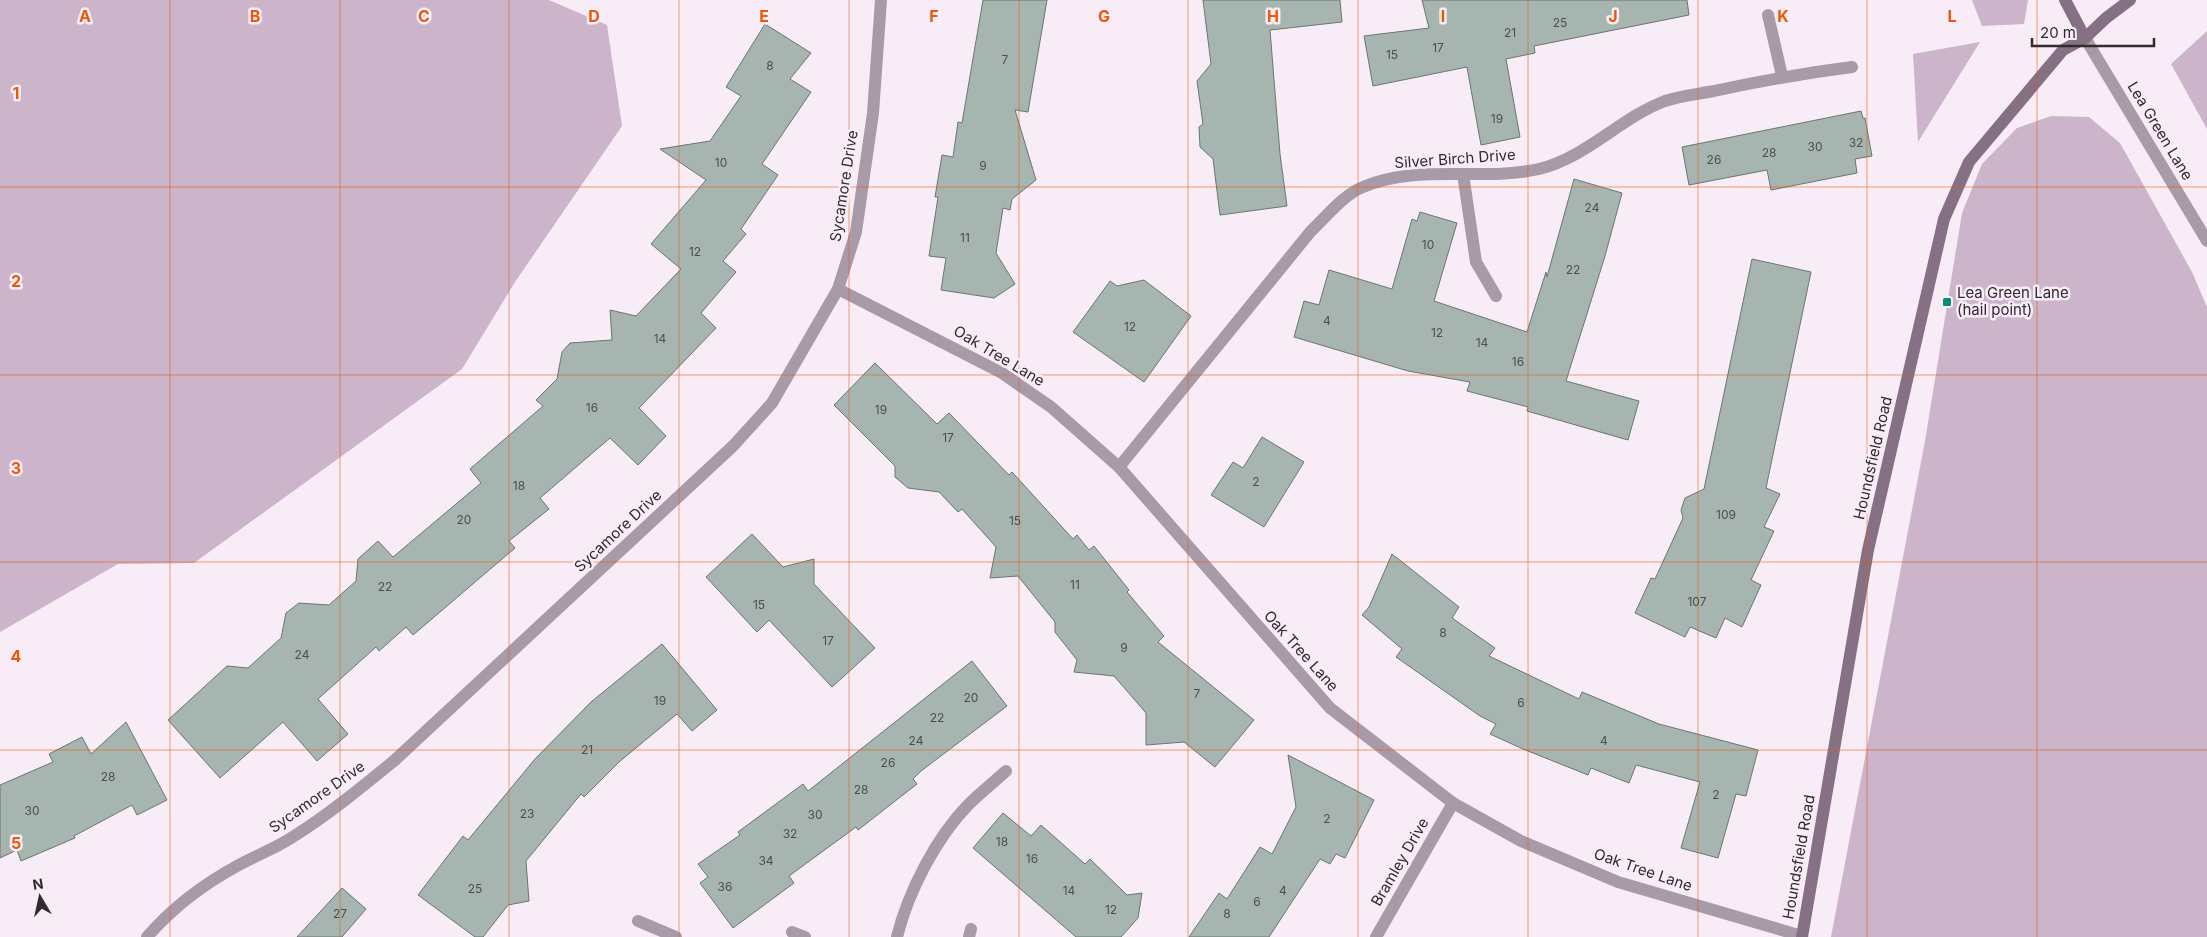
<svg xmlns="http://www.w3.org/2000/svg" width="2207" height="937" viewBox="0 0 2207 937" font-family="Inter,sans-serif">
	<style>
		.green { fill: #ccb4ca }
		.building { fill: #a6b5b0; stroke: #697672 }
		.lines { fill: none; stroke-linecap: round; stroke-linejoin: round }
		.lane { stroke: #a99aa7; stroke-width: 12 }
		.street { stroke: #a99aa7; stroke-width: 12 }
		.secondary { stroke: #867184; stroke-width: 12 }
		.grid { fill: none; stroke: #e8590c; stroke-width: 1; stroke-opacity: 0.55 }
		.poi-dot { fill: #058d75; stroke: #f8edf7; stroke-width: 2 }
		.labels { text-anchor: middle; stroke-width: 5; stroke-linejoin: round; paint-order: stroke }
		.number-label { font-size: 12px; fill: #4d4e4e }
		.street-label { font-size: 15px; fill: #2f2b2e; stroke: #f8edf7 }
		.poi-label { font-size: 15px; fill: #2f2b2e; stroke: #f8edf7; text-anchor: start }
		.grid-label { font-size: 16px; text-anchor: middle; font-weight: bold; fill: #e8590c; stroke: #f8edf7; stroke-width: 5; stroke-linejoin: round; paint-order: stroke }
	</style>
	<rect width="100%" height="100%" fill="#f8edf7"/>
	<g class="green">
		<polygon points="0,0 549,0 607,25 622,126 515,282 462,369 194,563 118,564 0,632"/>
		<polygon points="1972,0 2028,0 2024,24 1982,26"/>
		<polygon points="2207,31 2207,129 2171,64"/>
		<polygon points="1980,42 1918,142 1913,54"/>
		<polygon points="2051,116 2089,117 2120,143 2192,272 2207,307 2207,937 1831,937 1925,441 1962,213 1982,164 2017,128"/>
	</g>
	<g class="building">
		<polygon points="983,0 1047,0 1028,112 1015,110 1036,180 1012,199 1010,210 1003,208 996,253 1015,284 994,298 941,290 946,258 929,256 938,197 935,197 942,155 953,157 958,122 962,123"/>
		<polygon points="1203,0 1340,0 1342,22 1270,30 1280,154 1287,206 1220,215 1213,159 1200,147 1199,127 1203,124 1197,81 1211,64"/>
		<polygon points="1422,0 1687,0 1689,15 1534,46 1535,53 1506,59 1520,137 1481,145 1467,67 1373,86 1364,36 1429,28"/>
		<polygon points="765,24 811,53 790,79 811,92 762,164 778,175 741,229 746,234 723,261 736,272 701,313 716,328 639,408 666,436 638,465 610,438 540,498 549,509 509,541 515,548 413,635 406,627 379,651 376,647 318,699 348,734 317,761 283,722 220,778 168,720 227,666 248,668 281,638 286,613 299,603 329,605 356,581 358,559 378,541 393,557 481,483 470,469 543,406 536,400 557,379 562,352 570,343 612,340 610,310 636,316 681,269 651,244 706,180 660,149 710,141 741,96 726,87"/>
		<polygon points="1861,111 1863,118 1865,118 1872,156 1855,159 1857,173 1771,190 1767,170 1689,185 1682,147"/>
		<polygon points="1574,179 1622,193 1605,256 1566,381 1639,401 1628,440 1527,411 1528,407 1467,391 1470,382 1408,371 1294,337 1304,301 1319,305 1329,270 1392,289 1412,219 1417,221 1420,212 1457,223 1434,301 1527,332 1546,272 1547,277"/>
		<polygon points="1752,259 1811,272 1766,488 1780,494 1764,527 1774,531 1751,580 1761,585 1742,627 1725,618 1716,638 1690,627 1685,637 1635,613 1651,578 1655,579 1683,518 1681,510 1685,498 1704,489"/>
		<polygon points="1144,280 1191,316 1144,382 1073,332 1110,281 1117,286"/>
		<polygon points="875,363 937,424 949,413 1009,475 1012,472 1073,539 1077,535 1089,550 1094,546 1129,590 1127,592 1164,636 1158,642 1254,720 1215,767 1184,742 1146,745 1146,713 1114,676 1074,672 1077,660 1055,632 1055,622 1018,576 990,578 996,547 962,509 958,512 939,492 908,488 895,477 895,466 834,405"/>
		<polygon points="1262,437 1304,462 1264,527 1211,495 1233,462 1243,468"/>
		<polygon points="752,534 783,567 814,559 814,584 875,648 832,687 769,620 757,632 706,577"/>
		<polygon points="1392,554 1459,607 1452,618 1495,648 1489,656 1579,699 1582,692 1659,724 1758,750 1746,796 1736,794 1718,858 1681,848 1700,782 1636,765 1629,783 1591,768 1588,775 1523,749 1490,734 1496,724 1480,716 1396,657 1402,649 1362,615 1369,607"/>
		<polygon points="662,644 717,710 692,731 677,714 619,762 584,797 581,794 526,861 529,901 508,905 483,937 475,937 418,895 463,836 468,840 535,759 591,702"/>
		<polygon points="972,661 1007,706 921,771 913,779 917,784 858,830 856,827 789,876 794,883 733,928 700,883 708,877 698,864 740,835 738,832 803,784 808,791"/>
		<polygon points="126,722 167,800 137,815 132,805 74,836 75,838 21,861 17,850 0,858 0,785 53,762 49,754 82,737 91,754"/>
		<polygon points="1288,755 1374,800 1345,858 1336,854 1330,864 1320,859 1269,937 1189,937 1219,893 1227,899 1260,847 1272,854 1296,807"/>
		<polygon points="1003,813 1031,836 1041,825 1085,864 1090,859 1127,895 1142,893 1138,918 1121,937 1076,937 973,848"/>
		<polygon points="342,888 366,909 342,937 297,937"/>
	</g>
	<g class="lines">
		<g class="lane">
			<polyline points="1463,174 1476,262 1496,296"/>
			<polyline points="638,921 676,937"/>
			<path d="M897 937C908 892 936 838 968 805 980 793 994 782 1006 771"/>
		</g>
		<g class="street">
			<polyline points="1768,15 1782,76"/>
			<polyline points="2085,38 2207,241"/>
			<polyline points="838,289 1002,373 1051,407 1119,467 1330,708 1453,803 1521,841 1618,882 1802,936"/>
			<path d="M1119 467 1311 231C1326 217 1343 195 1363 187 1419 163 1481 182 1539 169 1587 157 1620 118 1665 101 1680 96 1698 94 1714 91 1760 81 1805 73 1852 67"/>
			<polyline points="792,932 805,937"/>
			<path d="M147 937C173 907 202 885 237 866 255 856 274 849 291 838 328 815 362 787 395 760L733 446 772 403 838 289 856 232 873 113 881 0"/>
			<polyline points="969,937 971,929"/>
			<polyline points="1376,937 1453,803"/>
		</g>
		<g class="secondary">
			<polyline points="2065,0 2085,38"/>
			<polyline points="1802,937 1868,550 1944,219 1969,162 2063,50 2085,38 2106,18 2130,0"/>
		</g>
	</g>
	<path class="grid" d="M170 0V937M340 0V937M509 0V937M679 0V937M849 0V937M1019 0V937M1188 0V937M1358 0V937M1528 0V937M1698 0V937M1867 0V937M2037 0V937M0 187H2207M0 375H2207M0 562H2207M0 750H2207"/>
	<rect class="poi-dot" x="1942" y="297" width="10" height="10" rx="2.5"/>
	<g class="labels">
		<g class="number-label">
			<text x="1560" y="27">25</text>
			<text x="1510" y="37">21</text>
			<text x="1438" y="52">17</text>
			<text x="1392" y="59">15</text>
			<text x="1005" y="64">7</text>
			<text x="770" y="70">8</text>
			<text x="1497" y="123">19</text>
			<text x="1856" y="147">32</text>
			<text x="1815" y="151">30</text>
			<text x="1769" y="157">28</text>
			<text x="1714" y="164">26</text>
			<text x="721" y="167">10</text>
			<text x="983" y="170">9</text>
			<text x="1592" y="212">24</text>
			<text x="965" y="242">11</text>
			<text x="1428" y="249">10</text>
			<text x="695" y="256">12</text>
			<text x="1573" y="274">22</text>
			<text x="1327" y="325">4</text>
			<text x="1130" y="331">12</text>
			<text x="1437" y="337">12</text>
			<text x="660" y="343">14</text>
			<text x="1482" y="347">14</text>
			<text x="1518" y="366">16</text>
			<text x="592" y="412">16</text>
			<text x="881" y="414">19</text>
			<text x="948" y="442">17</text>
			<text x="1256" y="486">2</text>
			<text x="519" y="490">18</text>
			<text x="1726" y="519">109</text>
			<text x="464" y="524">20</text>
			<text x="1015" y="525">15</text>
			<text x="1075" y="589">11</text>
			<text x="385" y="591">22</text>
			<text x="1697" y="606">107</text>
			<text x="759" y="609">15</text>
			<text x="1443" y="637">8</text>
			<text x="828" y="645">17</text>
			<text x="1124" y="652">9</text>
			<text x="302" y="659">24</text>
			<text x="1197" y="698">7</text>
			<text x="971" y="702">20</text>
			<text x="660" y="705">19</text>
			<text x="1521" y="707">6</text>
			<text x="937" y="722">22</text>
			<text x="916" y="745">24</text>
			<text x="1604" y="745">4</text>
			<text x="587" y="754">21</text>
			<text x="888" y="767">26</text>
			<text x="108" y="781">28</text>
			<text x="861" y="794">28</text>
			<text x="1716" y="799">2</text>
			<text x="32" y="815">30</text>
			<text x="527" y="818">23</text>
			<text x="815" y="819">30</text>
			<text x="1327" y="823">2</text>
			<text x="790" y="838">32</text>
			<text x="1002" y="846">18</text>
			<text x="1032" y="863">16</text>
			<text x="766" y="865">34</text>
			<text x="725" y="891">36</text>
			<text x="475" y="893">25</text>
			<text x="1069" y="895">14</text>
			<text x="1283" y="895">4</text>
			<text x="1257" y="906">6</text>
			<text x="1111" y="914">12</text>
			<text x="340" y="918">27</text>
			<text x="1227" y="918">8</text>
		</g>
		<g class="street-label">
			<text transform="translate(2160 131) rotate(59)" y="5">Lea Green Lane</text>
			<text transform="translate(1455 159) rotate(-4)" y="5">Silver Birch Drive</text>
			<text transform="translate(844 186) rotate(-81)" y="5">Sycamore Drive</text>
			<text transform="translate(999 356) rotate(31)" y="5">Oak Tree Lane</text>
			<text transform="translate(1873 458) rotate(-77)" y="5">Houndsfield Road</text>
			<text transform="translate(618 531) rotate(-43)" y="5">Sycamore Drive</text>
			<text transform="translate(1301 651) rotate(48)" y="5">Oak Tree Lane</text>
			<text transform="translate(317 797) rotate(-35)" y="5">Sycamore Drive</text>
			<text transform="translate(1799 857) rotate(-80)" y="5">Houndsfield Road</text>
			<text transform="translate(1400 862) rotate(-60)" y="5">Bramley Drive</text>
			<text transform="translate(1643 870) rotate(19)" y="5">Oak Tree Lane</text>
		</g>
		<g class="poi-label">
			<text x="1957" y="298">Lea Green Lane<tspan x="1957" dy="17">(hail point)</tspan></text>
		</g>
	</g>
	<g class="grid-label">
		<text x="85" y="22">A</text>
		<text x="255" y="22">B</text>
		<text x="424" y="22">C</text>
		<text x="594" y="22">D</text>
		<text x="764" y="22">E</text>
		<text x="934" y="22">F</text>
		<text x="1104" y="22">G</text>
		<text x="1273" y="22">H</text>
		<text x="1443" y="22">I</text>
		<text x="1613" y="22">J</text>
		<text x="1783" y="22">K</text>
		<text x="1952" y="22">L</text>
		<text x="16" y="99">1</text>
		<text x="16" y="287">2</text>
		<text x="16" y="474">3</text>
		<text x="16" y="662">4</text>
		<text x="16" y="849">5</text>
	</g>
	<g transform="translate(40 897) rotate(351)" stroke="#f8edf7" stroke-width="4" paint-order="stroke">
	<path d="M0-4L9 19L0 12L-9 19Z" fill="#2f2b2e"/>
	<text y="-8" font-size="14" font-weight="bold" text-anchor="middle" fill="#2f2b2e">N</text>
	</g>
	<path d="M2032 38v8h122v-8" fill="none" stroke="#2f2b2e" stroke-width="2.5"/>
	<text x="2040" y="38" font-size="15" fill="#2f2b2e" stroke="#f8edf7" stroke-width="4" paint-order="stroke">20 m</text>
</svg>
